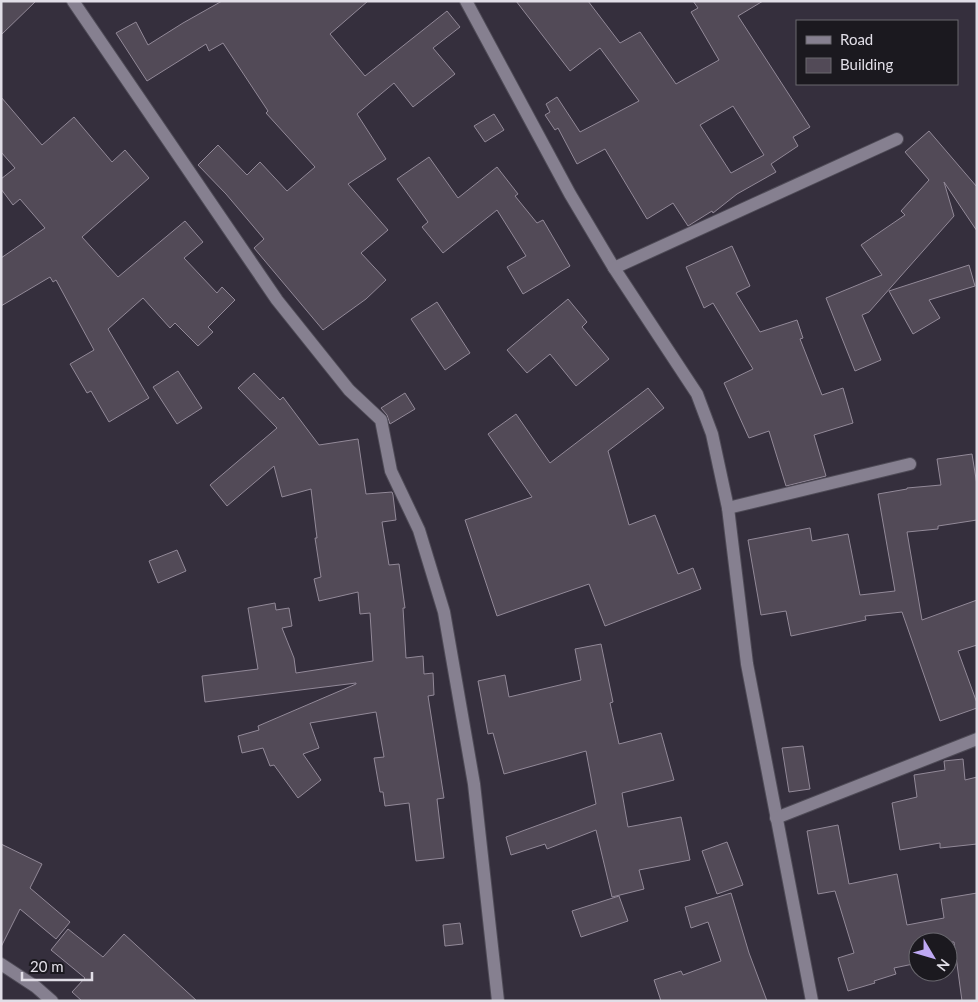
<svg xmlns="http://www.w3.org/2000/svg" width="978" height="1002" viewBox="0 0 978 1002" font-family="Lato,sans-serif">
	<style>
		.building { fill: #524a57; stroke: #928998; fill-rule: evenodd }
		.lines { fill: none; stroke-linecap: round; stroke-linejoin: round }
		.minor-casing { stroke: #4f4b57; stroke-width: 14 }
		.minor { stroke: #868090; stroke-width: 12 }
	</style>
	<rect width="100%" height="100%" fill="#352f3d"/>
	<g class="building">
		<polygon points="1,1 36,1 1,35"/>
		<polygon points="222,1 368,1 330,34 365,76 447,11 460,27 433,48 455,74 413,107 394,83 357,114 386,159 348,184 388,230 361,253 386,280 366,299 323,330 254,248 264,239 226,194 198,165 218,145 247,175 260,162 287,191 315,167 266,113 268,111 223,43 209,51 206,44 147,81 116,33 136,22 148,45 183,23"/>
		<path d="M516 1H588L620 43 640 32 676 84 719 60 691 12 698 8 693 1H763L738 16 810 127 793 137 798 146 771 164 776 172 737 194 713 213 712 211 688 226 673 203 647 219 605 149 577 164 558 128 555 130 545 115 550 112 546 104 557 97 580 132 639 101 600 48 570 71ZM733 106 764 155 731 173 700 125Z"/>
		<polygon points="1,97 42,145 74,117 112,162 125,150 149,178 82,237 118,277 185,221 203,242 184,258 217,293 222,287 235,300 208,327 213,332 198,346 175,323 170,328 143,298 108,329 149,398 109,422 91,391 87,393 70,364 94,350 56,280 53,282 50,277 1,306 1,258 45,228 20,199 13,205 1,189 1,179 15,168 1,152"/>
		<polygon points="494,114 504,130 485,142 474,126"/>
		<polygon points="929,131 977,187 977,231 944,182 954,216 869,312 862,315 881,360 855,371 826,298 882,275 861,245 905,215 901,211 929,180 905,152"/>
		<polygon points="429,157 458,198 497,167 518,194 515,196 537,223 543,220 570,266 523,294 507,267 526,256 497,210 443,253 422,227 428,222 397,179"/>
		<polygon points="732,246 750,286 736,293 760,332 797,320 803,338 800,339 822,395 843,388 853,423 814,435 826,476 786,486 769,431 749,438 724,383 753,369 713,303 704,308 686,267"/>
		<polygon points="969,265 975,286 929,300 940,318 913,334 889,291"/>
		<polygon points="568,299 587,322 582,327 609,359 576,386 550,354 527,373 507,350"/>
		<polygon points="437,302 470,353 445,370 411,319"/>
		<polygon points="178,371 202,408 177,424 153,387"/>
		<polygon points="254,373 280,400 283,397 319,445 358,439 366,494 392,492 393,495 396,520 382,522 389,565 399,564 405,608 403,608 406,658 423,656 424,674 433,673 434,695 428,696 444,798 437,799 444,858 416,861 409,803 385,806 383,792 380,792 374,758 384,757 376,712 310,723 319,748 303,754 321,780 298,798 274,765 270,766 263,748 242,753 238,736 259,730 258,726 356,684 356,683 205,702 202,676 258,669 248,608 275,603 276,610 289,608 292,626 282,628 294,658 296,673 373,661 370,613 360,614 358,592 319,601 314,579 321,577 315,538 317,538 311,489 282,497 274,466 227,506 210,485 277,428 238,388"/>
		<polygon points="648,388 664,408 608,451 629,525 655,515 678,574 693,568 701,589 605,626 589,584 497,616 465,520 532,497 488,434 516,414 550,463"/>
		<polygon points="405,393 415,409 390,424 387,415 381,408"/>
		<polygon points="972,454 977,485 977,520 938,526 938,529 907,532 922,620 977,600 977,645 958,651 977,703 977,708 940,721 902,612 865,616 866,620 791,636 786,611 761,615 748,540 810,528 812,541 848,534 860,595 895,591 878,494 907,489 907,488 941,485 937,459"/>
		<polygon points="177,550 186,571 158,583 149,561"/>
		<polygon points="601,644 613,702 610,703 619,744 661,733 674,780 622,793 628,827 681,817 690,860 639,870 644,889 612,897 596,830 547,849 545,844 511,855 506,837 596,804 586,751 504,774 493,733 488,734 478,681 505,675 509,697 581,680 575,649"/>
		<polygon points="803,746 810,789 789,792 782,748"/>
		<polygon points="963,759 965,780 977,777 977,844 940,848 940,843 900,850 892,803 917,797 914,775 945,770 944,761"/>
		<polygon points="838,825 849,884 897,874 907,925 944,918 941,899 977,893 977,1001 962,1001 954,942 918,942 918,963 894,968 896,974 874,981 875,983 848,991 838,958 854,953 835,891 818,894 807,831"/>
		<polygon points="727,842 743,885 717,894 702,851"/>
		<polygon points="1,844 42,864 30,888 70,922 56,939 20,909 1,947"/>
		<polygon points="731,893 749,953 767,1001 661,1001 654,980 681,971 683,975 721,961 708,922 691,928 685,907"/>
		<polygon points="619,896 628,921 581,937 572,911"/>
		<polygon points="460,923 463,944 445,946 443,925"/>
		<polygon points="68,929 103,957 124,934 197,1001 82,1001 72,992 85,978 51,950"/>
	</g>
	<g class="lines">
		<defs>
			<g id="minor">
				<polyline points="73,1 277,300 349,390 381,420 391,471 419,530 444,612 474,784 498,1001"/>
				<polyline points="466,1 570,194 614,268 697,394 712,434 728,508 747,664 812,1001"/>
				<polyline points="614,268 897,139"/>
				<polyline points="728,508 910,464"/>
				<polyline points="776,818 977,739"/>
				<polyline points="1,964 36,987 52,1001"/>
			</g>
		</defs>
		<use href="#minor" class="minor-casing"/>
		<use href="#minor" class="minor"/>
	</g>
	<rect width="978" height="1002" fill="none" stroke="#e1dee7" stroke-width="5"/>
	<rect x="796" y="20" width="162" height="65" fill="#1b191f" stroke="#6a686f"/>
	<rect x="806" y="36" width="25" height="8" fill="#868090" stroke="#6a686f"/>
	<text x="840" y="45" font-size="15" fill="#e1dee7">Road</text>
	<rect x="806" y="58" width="25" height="15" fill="#524a57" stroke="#6a686f"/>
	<text x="840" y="70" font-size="15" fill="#e1dee7">Building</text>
	<g transform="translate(933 957) rotate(128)"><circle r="24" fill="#1b191f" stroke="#6a686f"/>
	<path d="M0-4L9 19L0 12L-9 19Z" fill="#bfa9f4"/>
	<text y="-8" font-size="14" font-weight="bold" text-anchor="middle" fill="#e1dee7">N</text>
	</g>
	<path d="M22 972v8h70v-8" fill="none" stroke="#e1dee7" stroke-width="2.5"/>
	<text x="30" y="972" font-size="15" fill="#e1dee7" stroke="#1b191f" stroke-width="4" paint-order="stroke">20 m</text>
</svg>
